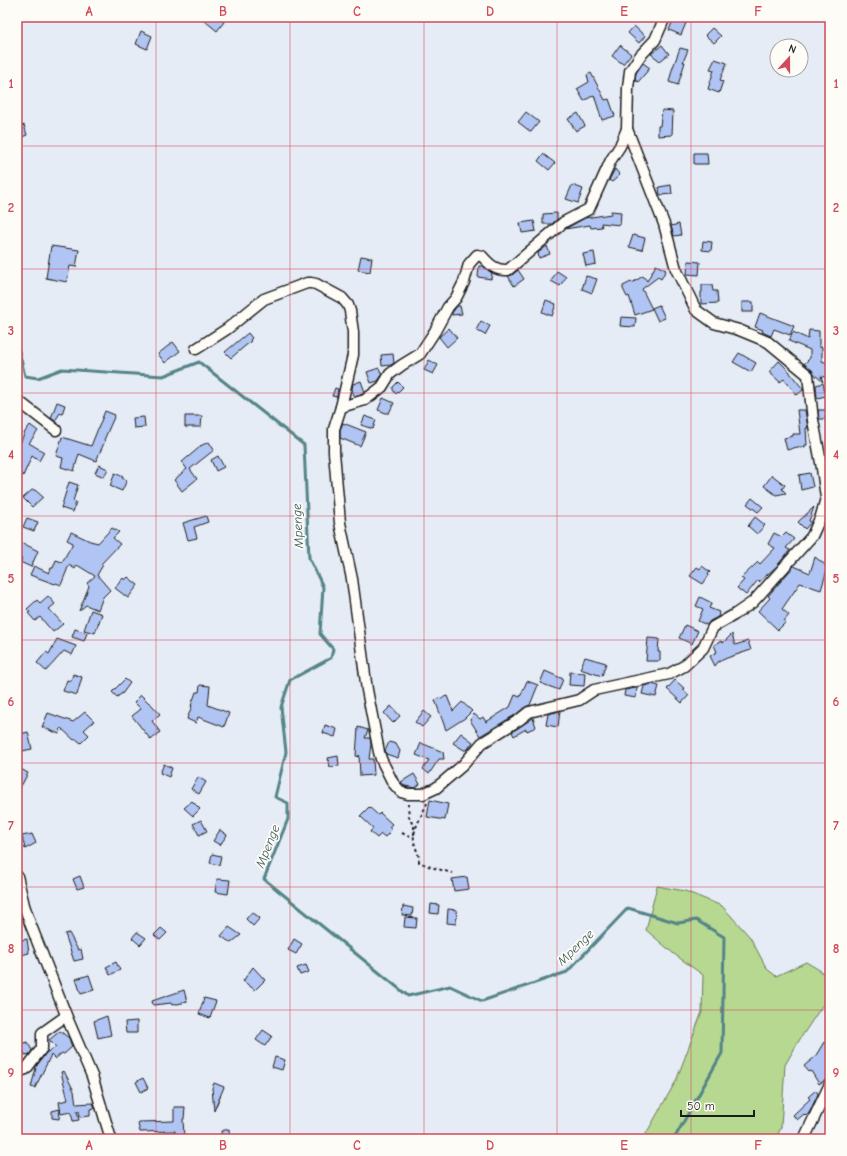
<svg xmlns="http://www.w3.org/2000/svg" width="847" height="1156" viewBox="0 0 847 1156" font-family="'Comic Neue',sans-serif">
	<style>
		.green { fill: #b6d891; stroke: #697a56 }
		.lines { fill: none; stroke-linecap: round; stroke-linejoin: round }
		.stream { stroke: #538487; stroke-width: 3 }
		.building { fill: #b0c5f4; stroke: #1c1c1c }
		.street-casing { stroke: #1c1c1c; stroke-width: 13 }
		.path { stroke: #1c1c1c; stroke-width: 2; stroke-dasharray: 3 3; stroke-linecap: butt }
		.street { stroke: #fdfcf7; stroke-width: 10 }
		.grid { fill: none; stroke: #d1495b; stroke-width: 1; stroke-opacity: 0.55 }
		.labels { text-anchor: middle; stroke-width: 3.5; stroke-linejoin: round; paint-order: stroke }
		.water-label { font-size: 13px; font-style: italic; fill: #3c595a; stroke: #fdfcf7 }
		.neatline { fill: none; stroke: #d1495b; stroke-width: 1.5 }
		.grid-label { font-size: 13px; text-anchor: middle; font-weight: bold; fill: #d1495b }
	</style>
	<rect width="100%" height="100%" fill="#e6ecf6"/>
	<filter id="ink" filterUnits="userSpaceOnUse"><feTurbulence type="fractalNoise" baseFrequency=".025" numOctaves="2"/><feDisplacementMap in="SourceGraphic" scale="8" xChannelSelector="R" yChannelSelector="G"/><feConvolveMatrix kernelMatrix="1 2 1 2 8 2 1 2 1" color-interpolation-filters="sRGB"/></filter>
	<g filter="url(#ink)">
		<polygon class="green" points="657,886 685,891 722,906 750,937 767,969 776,976 806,962 821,971 830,984 830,994 800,1039 785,1065 781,1127 776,1139 643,1139 676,1081 702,1012 703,975 674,954 646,930"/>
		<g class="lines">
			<polyline class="stream" points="17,350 19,351 25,376 38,378 62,369 163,376 199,362 304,445 309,558 323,587 320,634 333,649 331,658 290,680 281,707 286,752 275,797 288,803 288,819 264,879 408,996 450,986 482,1001 567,972 628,908 678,923 696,920 724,937 722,1053 674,1139"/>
		</g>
		<g class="building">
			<polygon points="200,17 218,17 224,22 217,31"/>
			<polygon points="674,18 686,23 681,35 669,30"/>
			<polygon points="634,26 645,36 639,43 628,33"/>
			<polygon points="712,28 721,36 714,43 705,35"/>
			<polygon points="141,31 152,36 147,49 136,44"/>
			<polygon points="620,45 631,54 623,64 612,56"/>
			<polygon points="662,45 669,54 660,61 651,54"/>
			<polygon points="680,48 688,50 683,62 685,62 678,85 669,82 672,70"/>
			<polygon points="715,59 727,63 720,80 723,81 719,93 708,89 714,70 710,69"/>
			<polygon points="643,63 650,68 638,82 635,80 636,73"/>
			<polygon points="591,73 605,100 609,99 615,116 602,120 594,95 584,101 577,89 589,82 587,75"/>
			<polygon points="662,110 673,111 672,135 658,136 658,126 660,126"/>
			<polygon points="526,112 539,122 531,132 518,122"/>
			<polygon points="578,113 585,126 576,131 568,119"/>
			<polygon points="24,125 27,135 17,139 17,128"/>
			<polygon points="694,153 707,153 708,164 694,164"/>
			<polygon points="543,154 555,163 549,170 538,161"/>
			<polygon points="615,169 620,175 612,182 609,180"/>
			<polygon points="572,185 583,189 578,203 566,199"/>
			<polygon points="671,185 672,194 660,195 659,187"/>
			<polygon points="611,211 621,212 620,225 601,223 602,227 591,228 590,225 565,229 585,218 611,214"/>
			<polygon points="557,213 557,219 552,224 543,224 543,214"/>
			<polygon points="534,221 536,231 522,233 520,223"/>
			<polygon points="679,224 681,235 674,236 671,226"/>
			<polygon points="633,235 645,238 642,250 629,247"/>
			<polygon points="703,241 712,242 711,251 702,250"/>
			<polygon points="51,246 79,250 76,267 70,266 67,282 46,278"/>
			<polygon points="547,246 550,254 539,258 538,253"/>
			<polygon points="594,252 596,264 586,266 583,254"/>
			<polygon points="361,256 372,258 370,272 358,270"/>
			<polygon points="688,261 700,262 699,275 687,274"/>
			<polygon points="656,265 666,270 661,279 658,277 642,289 652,309 635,315 629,296 627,297 623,289 623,286 631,282 632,283 643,276 647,281"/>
			<polygon points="479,266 483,266 492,273 491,279 478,277"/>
			<polygon points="518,270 524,279 514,286 508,276 512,275"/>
			<polygon points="557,271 566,277 560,286 551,281"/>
			<polygon points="586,276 597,279 592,293 582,289"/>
			<polygon points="702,285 712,285 713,291 717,291 718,303 701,304 701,292 702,292"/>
			<polygon points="546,300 556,304 552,316 542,312"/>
			<rect x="742" y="302" width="11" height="10"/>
			<polygon points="659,305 665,318 658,321 652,308"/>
			<polygon points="457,306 460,306 462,314 452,315 452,313"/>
			<polygon points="760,313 794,326 790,335 774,329 771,336 762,332 763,330 755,327"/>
			<polygon points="621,317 636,318 635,327 620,326"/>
			<polygon points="481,321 490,326 485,335 476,330"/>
			<polygon points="449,328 457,338 447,347 439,337"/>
			<polygon points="809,330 819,331 819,347 822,347 822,361 830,364 830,379 821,376 823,382 814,374 812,370 804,364 810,358 810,350 789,341 793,332 808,339"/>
			<polygon points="248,333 252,338 250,340 251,341 231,358 225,352"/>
			<polygon points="173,342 180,351 165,363 158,354"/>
			<polygon points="739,353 756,363 751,372 733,362"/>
			<polygon points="393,354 394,363 391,365 382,366 381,355"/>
			<polygon points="429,360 438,365 433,374 424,370"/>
			<polygon points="779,361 790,372 790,373 803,389 803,390 797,395 784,379 780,382 769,372"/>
			<polygon points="379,368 382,375 378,381 371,383 367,372"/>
			<polygon points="361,381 365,392 362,394 354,396 352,389 353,384"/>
			<polygon points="398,382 403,387 396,394 393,390 393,387"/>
			<polygon points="823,383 826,396 817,398 816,385"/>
			<polygon points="335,388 338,389 337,397 332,396"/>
			<polygon points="383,398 394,403 389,413 386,413 378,410"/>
			<polygon points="57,402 65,405 62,414 60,413 55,421 51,418"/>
			<polygon points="797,410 805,410 808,428 806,428 807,445 805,445 805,447 797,447 787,450 784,438 793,436 793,434 800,434"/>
			<polygon points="818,410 830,410 830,419 819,419"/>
			<polygon points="105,411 115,415 104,440 105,441 96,461 79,454 74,471 61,467 63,458 56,456 62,437 91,446"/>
			<polygon points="185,416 202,416 201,427 185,427"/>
			<polygon points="365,416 376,420 373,429 361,425"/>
			<polygon points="144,417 145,427 134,428 133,418"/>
			<polygon points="343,423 366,432 360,446 340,438 340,430"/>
			<polygon points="30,425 38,431 29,443 44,452 39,461 32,456 23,476 17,474 17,450 25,432"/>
			<polygon points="209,442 214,450 190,469 197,479 182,491 174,480 187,469 182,462 200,447 200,446"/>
			<polygon points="218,456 224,467 216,471 211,460"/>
			<polygon points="99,465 108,469 104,477 95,473"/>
			<polygon points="115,473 123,477 122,478 127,480 122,491 110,486"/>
			<polygon points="810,473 813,487 801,490 799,475"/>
			<polygon points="772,475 785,485 782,489 786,493 776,495 764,486"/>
			<polygon points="69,482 78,485 73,501 76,502 73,512 61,508"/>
			<polygon points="32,490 35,490 43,497 32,507 23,498"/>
			<polygon points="752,498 763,507 758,512 747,504"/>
			<polygon points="814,507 809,521 811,522 805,529 798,522"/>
			<polygon points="206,516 208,522 194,527 197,538 188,540 183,523"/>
			<polygon points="755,517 765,525 757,534 748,526"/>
			<polygon points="27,518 38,522 34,531 23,527"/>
			<polygon points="112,528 119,532 113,538 120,544 101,564 103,565 97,575 110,590 103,597 98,610 86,605 79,611 89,586 87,583 95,576 77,565 75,569 69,565 61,585 56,583 55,584 30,575 34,566 49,573 51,568 53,568 56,560 62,562 73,543 67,540 71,532 90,541 98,543"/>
			<polygon points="774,533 782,537 786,533 794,539 786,548 790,550 777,566 759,582 758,580 746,595 737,588 744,580 741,578 758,562 760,564 775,548 768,544"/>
			<polygon points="17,540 38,551 31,567 20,562 22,559 17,557"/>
			<polygon points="815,557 828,567 821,590 800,583 782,609 789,615 784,621 786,622 778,630 758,611 770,598 768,596 794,566 810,573"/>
			<polygon points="702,566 710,572 708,574 709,575 703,584 690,576 697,567 700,569"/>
			<polygon points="128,577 138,585 128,598 115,588 123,578 125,580"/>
			<polygon points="48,596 55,604 49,609 63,624 53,632 40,617 35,621 28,613 30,612 27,609 37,600 40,603"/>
			<polygon points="700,597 712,603 709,608 719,612 718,617 710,621 707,625 698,621 703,609 696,606"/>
			<polygon points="91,610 102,614 95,633 84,630"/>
			<polygon points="685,625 698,631 692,644 679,638"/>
			<polygon points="75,629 87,633 84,641 72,637"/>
			<polygon points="732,634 735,645 748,641 751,650 727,658 718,662 715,666 710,656 717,652 714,645 721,641 723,643"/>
			<polygon points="648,638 659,639 658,652 660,652 660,661 646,661"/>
			<polygon points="57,639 76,646 72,655 64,651 46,671 37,663 46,652 49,654"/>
			<polygon points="585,657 606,663 602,676 580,669"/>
			<polygon points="545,671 563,679 559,690 540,683"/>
			<polygon points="570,672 585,673 584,686 569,685"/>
			<polygon points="73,674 82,677 77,695 63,691 67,680 71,681"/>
			<polygon points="125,679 130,683 122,694 121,694 117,697 112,692"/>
			<polygon points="675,680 685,689 683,690 689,695 682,703 667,689"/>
			<polygon points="527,681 538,685 530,705 525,707 515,715 480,736 470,720 474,714 480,719 483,717 486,722 510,707 515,695 520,697"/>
			<polygon points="652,684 659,686 656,697 642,694 644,686"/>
			<polygon points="200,685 210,686 208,705 229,713 224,727 198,717 196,723 187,719 192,706 191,706 196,692 199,692"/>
			<polygon points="636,688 637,688 636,698 624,696 625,690"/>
			<polygon points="141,695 149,703 150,703 160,714 152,721 160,732 151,740 132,716 141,709 134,702"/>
			<polygon points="447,696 453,711 462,702 472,711 465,718 446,730 435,700"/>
			<polygon points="391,706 400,716 393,723 384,713"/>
			<polygon points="424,711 431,717 422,727 415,722"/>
			<polygon points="560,711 558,727 546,725 548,714"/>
			<polygon points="85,712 94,721 84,730 89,735 81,743 76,739 74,740 61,728 59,734 42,727 48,713 73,722"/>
			<polygon points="533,718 536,727 527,731 526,729 514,736 512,732"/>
			<polygon points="325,725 337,729 335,737 323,733"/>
			<polygon points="358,727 368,730 365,738 370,738 371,744 369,759 373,759 374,775 360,776 359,755 359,757 356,756"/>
			<polygon points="28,732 32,749 17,752 17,735"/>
			<polygon points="461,733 473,742 467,750 464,750 453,743"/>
			<polygon points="389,742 396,744 400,751 398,758 386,754 385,751"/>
			<polygon points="421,743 443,752 444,759 439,759 429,774 423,769 429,760 416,755"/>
			<polygon points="338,756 339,766 330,767 328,758"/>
			<polygon points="164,764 172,768 169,777 160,773"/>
			<polygon points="17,767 28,773 17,794"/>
			<polygon points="414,774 420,784 415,788 405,786 401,782"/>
			<polygon points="198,777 206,782 199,794 191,789"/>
			<polygon points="430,800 448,804 445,820 427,817"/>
			<polygon points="192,801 200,809 193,816 184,808"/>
			<polygon points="369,807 378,815 380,813 392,824 389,827 392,830 385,837 381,834 377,838 370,832 373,828 360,816"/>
			<polygon points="201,820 207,831 199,835 193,824"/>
			<polygon points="220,830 227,835 220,845 213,841"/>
			<polygon points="32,834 36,843 25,849 22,836"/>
			<polygon points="212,854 221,856 219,865 210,863"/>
			<polygon points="80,876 84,887 77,889 73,879"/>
			<polygon points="467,877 469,889 454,891 452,879"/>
			<polygon points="217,879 230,880 228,894 215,892"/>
			<polygon points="431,904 439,905 438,914 430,913"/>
			<polygon points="403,906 413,908 412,916 402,915"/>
			<polygon points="448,909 457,910 456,924 447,923"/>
			<polygon points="252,912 260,918 253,926 246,919"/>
			<polygon points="405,917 417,918 416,928 404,927"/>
			<polygon points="229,927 241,935 231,943 221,936"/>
			<polygon points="161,928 167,933 160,940 154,935"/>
			<polygon points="137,932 146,938 140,945 132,938"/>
			<polygon points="69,933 78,950 81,949 83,959 74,961 65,934"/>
			<polygon points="27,939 29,953 17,956 17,941"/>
			<polygon points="294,939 302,944 296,954 288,950"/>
			<polygon points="116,962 120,970 110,975 106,967"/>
			<polygon points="306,965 309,972 300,975 297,968"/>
			<polygon points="253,967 265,980 255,990 243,981"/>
			<polygon points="89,975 94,990 81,994 76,979"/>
			<polygon points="184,990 187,1002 172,1005 171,1003 153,1005 152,1001"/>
			<polygon points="204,998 216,1001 210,1018 199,1014"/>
			<polygon points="107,1016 111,1035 98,1038 94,1021"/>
			<polygon points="137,1021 137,1033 126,1033 125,1022"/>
			<polygon points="263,1030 272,1036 265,1046 256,1040"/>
			<polygon points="60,1031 69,1038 72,1047 64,1054 62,1053 55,1059 51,1055 35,1088 31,1087 36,1068 35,1068 46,1053 56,1047 49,1040"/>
			<polygon points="27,1042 32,1050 30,1054 25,1055 20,1044"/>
			<polygon points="824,1042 830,1046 830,1077 819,1084 811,1071 809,1072 804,1066 815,1057"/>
			<polygon points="275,1057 285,1060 282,1070 272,1067"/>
			<polygon points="64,1071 74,1091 76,1104 93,1103 95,1108 90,1109 90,1116 80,1117 79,1111 77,1111 79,1120 73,1121 71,1112 61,1114 59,1102 68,1100 61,1072"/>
			<polygon points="143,1078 148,1088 141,1092 136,1082"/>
			<polygon points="214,1083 224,1087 214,1111 212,1088"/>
			<polygon points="816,1090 818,1094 809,1113 806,1116 804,1114 797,1120 793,1115 810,1099 808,1097"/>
			<polygon points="174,1107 185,1107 184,1119 183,1119 184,1137 175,1138 175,1131 140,1132 138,1124 139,1122 174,1121"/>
			<polygon points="60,1109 59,1119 52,1118 52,1111"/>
			<polygon points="229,1129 230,1139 222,1139 221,1131"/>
		</g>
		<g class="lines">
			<defs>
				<g id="street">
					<polyline points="196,349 227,329 264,299 307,283 311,283 316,284 342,298 348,305 350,311 353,332 353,355 341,407 334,429 334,452 340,523 352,579 367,690 379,752 381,759 393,783 401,792 408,794 423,794 436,788 463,765 482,743 519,720 529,712 579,700 594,690 669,674 684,666 703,648 713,627 734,615 753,602 812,536 821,516 826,498 822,468 813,420 808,375 768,342 739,330 714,323 696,310 676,269 664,224 627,129 628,88 630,71 640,56 655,40 665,17"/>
					<polyline points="17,400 56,430"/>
					<path d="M341 407 365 400 382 387 390 374 402 365 420 354 435 331 448 307 456 298 464 282 469 264 477 255 482 256C490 265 496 271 508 270L564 222 589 209 611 160 620 146 627 129"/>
					<polyline points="17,876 24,905 30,923 68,1020 92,1076 111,1139"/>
					<polyline points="17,1072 26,1069 42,1048 42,1033 66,1016"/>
					<polyline points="804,1139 830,1084"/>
				</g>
			</defs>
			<use href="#street" class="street-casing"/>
			<g class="path">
				<path d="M427 803C423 814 412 830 414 841 415 849 420 855 419 862L431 867 452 873"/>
				<polyline points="402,833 408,836 414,834 414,827 409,817 408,804"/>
			</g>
			<use href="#street" class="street"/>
		</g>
	</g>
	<path class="grid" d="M156 17V1139M290 17V1139M424 17V1139M557 17V1139M691 17V1139M17 146H830M17 269H830M17 393H830M17 516H830M17 640H830M17 763H830M17 887H830M17 1010H830"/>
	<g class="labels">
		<g class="water-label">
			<text transform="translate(297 526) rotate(-93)" y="5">Mpenge</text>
			<text transform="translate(267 846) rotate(-68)" y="5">Mpenge</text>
			<text transform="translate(575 947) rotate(-44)" y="5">Mpenge</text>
		</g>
	</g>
	<rect width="847" height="1156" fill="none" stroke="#fdfcf7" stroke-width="44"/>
	<g transform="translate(789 58) rotate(21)"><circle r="19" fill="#fdfcf7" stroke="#a3a29f"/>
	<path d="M0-3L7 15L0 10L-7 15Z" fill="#d1495b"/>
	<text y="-6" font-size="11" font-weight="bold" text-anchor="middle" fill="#1c1c1c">N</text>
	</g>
	<path d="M681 1110v6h73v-6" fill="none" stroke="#1c1c1c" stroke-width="2"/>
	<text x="687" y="1110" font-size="12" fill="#1c1c1c" stroke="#fdfcf7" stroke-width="3" paint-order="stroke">50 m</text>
	<rect x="22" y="22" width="803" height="1112" class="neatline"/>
	<g class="grid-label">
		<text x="89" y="16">A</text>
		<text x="223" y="16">B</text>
		<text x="357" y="16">C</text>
		<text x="490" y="16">D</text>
		<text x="624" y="16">E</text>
		<text x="758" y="16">F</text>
		<text x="11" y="88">1</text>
		<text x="836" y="88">1</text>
		<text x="11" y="212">2</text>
		<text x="836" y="212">2</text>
		<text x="11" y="335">3</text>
		<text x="836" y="335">3</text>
		<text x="11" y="459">4</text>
		<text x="836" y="459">4</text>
		<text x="11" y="583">5</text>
		<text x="836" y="583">5</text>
		<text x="11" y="706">6</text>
		<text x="836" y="706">6</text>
		<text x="11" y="830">7</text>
		<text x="836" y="830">7</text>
		<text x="11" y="953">8</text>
		<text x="836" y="953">8</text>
		<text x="11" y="1077">9</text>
		<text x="836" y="1077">9</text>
		<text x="89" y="1150">A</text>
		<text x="223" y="1150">B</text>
		<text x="357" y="1150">C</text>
		<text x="490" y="1150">D</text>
		<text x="624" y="1150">E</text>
		<text x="758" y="1150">F</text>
	</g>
</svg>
